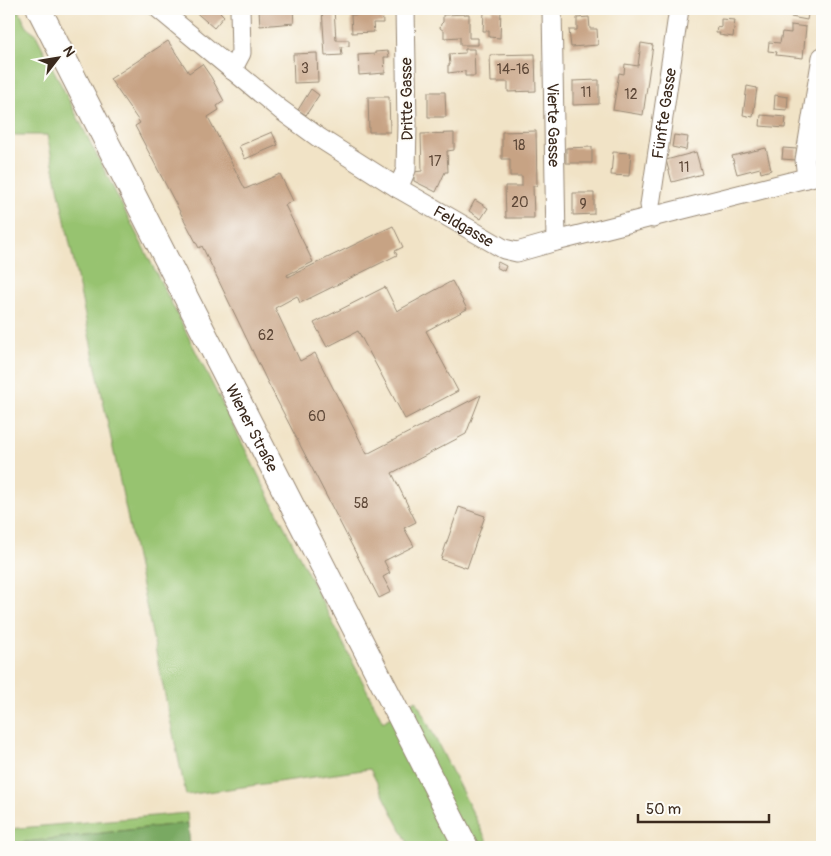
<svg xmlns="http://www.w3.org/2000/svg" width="831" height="856" viewBox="0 0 831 856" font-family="Pangolin,sans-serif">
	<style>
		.green { fill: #97c370; stroke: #697647 }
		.forest { fill: #79a962; stroke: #5a6a40 }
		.building { fill: #c7a384 }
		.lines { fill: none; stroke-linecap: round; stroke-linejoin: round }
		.minor-casing { stroke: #968672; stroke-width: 21 }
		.tertiary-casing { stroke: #968672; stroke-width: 26 }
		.minor { stroke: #fff; stroke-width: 19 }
		.tertiary { stroke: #fff; stroke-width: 24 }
		.labels { text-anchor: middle; stroke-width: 4; stroke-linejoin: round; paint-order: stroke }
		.number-label { font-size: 14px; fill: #5e4838 }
		.street-label { font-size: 16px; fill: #3b2a1e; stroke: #fdfcf7 }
	</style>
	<rect width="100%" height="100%" fill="#fdfcf7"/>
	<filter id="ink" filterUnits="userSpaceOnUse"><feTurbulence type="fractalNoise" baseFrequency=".02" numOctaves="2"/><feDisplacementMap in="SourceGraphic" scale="10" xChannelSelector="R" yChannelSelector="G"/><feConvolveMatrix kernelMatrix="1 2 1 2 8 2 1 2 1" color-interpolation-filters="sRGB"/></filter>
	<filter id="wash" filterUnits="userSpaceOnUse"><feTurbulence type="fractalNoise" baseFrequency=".0096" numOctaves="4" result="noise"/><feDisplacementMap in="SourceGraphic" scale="20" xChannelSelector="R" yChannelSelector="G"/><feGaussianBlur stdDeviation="1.12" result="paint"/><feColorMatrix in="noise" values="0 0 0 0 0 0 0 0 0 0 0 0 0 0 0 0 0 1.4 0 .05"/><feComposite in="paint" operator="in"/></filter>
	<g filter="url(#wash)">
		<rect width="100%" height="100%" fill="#f1e3c6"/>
		<g class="green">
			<polygon points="9,9 18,9 27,27 35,33 383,722 416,700 490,847 410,847 370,769 186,795 47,135 9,135"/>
			<polygon points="187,813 188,823 9,844 9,829"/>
		</g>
		<polygon class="forest" points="188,823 190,847 9,847 9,844"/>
		<g id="blocks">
			<g class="building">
				<polygon points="192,9 223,9 220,12 224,16 214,28"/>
				<polygon points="259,9 293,9 294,23 260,26"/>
				<polygon points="322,9 334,9 336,40 349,40 349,46 341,47 342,55 325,56"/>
				<polygon points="367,9 382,9 383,23 373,23 374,32 352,33 351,15 368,14"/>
				<polygon points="492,9 501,10 500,38 489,37 489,31 483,31 484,12 492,12"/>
				<polygon points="569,9 601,9 601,12 569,11"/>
				<polygon points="793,9 809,9 807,20 791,17"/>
				<polygon points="469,14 469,38 478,38 478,45 460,45 460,37 444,38 444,31 440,28 441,24 443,22 443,15"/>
				<polygon points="589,17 590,29 597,29 598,45 571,47 569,30 577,30 577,18"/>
				<polygon points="721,19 735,20 733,37 719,35 720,33 716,33 717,27 721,28"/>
				<polygon points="791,25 806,27 803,58 776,55 777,52 768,51 769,42 780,43 782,32 791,33"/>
				<polygon points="168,41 189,73 202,64 211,77 224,101 217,106 219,110 208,117 245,189 280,174 293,201 285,205 313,262 287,275 288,277 393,226 403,247 395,251 397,255 300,303 297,296 275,308 300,361 315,353 367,454 481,395 466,434 392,473 416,522 404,528 414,546 384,561 390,573 383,577 391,592 379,598 266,379 202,246 199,248 135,126 140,123 110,79"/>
				<polygon points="641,43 653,45 643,115 613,110 619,73 624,74 625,64 638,66"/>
				<polygon points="465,49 474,49 475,76 465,76 465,71 448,73 448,65 450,65 449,54 465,53"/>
				<polygon points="388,51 389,57 384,57 385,73 359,75 358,55 375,54 375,52"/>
				<polygon points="317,53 318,82 294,83 293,54"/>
				<polygon points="535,54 536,91 508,92 508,82 491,82 490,55"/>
				<polygon points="599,80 599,104 573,105 573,81"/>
				<polygon points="747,86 757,88 753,117 743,115"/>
				<polygon points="311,89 319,95 306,115 298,110"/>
				<polygon points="428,92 445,92 446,117 428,117"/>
				<polygon points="775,95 788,97 787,110 774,109"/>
				<polygon points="368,97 389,97 390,132 369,132"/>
				<polygon points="761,115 786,117 785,128 760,126"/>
				<polygon points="536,131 537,186 533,186 534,218 506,218 505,186 522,186 522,176 510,176 510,159 502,159 502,132"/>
				<polygon points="272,132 278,145 245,159 239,146"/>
				<polygon points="454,133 454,150 447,151 448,172 445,172 436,192 414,181 414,172 422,171 421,134"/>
				<polygon points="674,135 688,137 686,150 672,147"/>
				<polygon points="592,147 592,163 566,163 566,148"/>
				<polygon points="766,148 771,170 761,173 760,168 737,174 732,156"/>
				<polygon points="783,148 797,149 796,160 782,159"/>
				<polygon points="613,152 631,153 629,176 611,175"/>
				<polygon points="696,152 702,174 672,182 666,160"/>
				<polygon points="573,193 594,193 594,214 573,215"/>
				<polygon points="475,200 488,208 481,219 469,211"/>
				<polygon points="498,262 506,266 504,271 496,267"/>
				<polygon points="452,281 467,309 426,331 458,391 405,419 358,331 327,347 314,323 385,287 397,311"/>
				<polygon points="459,507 485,516 467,568 441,559"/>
			</g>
		</g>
	</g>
	<g filter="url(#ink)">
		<use href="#blocks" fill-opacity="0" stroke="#968672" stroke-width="1"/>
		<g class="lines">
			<defs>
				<g id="minor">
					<path id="s1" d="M159 9 281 110 318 137 398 188 504 249 517 252 556 241 822 174"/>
					<path id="s2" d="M552 9 556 241"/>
					<polyline points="232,70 241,53 240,9"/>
					<polyline points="807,178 805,160 822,57"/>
					<polyline points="398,188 406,170 407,125 405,9"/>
					<path id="s3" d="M653 218 650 205 679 9"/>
				</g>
				<g id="tertiary">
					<path id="s4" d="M39 9 466 847"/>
				</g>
			</defs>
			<use href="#minor" class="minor-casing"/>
			<use href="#tertiary" class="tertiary-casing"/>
			<use href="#minor" class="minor"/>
			<use href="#tertiary" class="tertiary"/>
		</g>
	</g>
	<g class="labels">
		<g class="number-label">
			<text x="305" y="73">3</text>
			<text x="513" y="74">14-16</text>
			<text x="586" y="97">11</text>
			<text x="631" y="99">12</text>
			<text x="519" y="150">18</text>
			<text x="435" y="166">17</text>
			<text x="684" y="172">11</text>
			<text x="520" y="207">20</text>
			<text x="583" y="209">9</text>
			<text x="266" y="340">62</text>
			<text x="317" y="421">60</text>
			<text x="361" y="508">58</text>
		</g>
		<g class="street-label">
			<text transform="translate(406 99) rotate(-91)" y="6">Dritte Gasse</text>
			<text dy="6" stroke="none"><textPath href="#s3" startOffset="106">Fünfte Gasse</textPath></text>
			<text dy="6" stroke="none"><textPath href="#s2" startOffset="116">Vierte Gasse</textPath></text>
			<text dy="6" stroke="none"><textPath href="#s1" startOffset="375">Feldgasse</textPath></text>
			<text dy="6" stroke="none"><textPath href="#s4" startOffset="470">Wiener Straße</textPath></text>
		</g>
	</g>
	<rect width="831" height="856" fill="none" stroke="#fdfcf7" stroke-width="30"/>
	<g transform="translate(58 58) rotate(59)" stroke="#fdfcf7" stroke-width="4" paint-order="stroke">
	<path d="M0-4L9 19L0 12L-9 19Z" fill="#3b2a1e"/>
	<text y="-8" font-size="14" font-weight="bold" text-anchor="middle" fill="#3b2a1e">N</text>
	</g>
	<path d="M638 814v8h131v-8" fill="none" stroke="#3b2a1e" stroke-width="2.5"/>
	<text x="646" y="814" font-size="15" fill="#3b2a1e" stroke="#fdfcf7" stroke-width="4" paint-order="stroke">50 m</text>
</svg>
